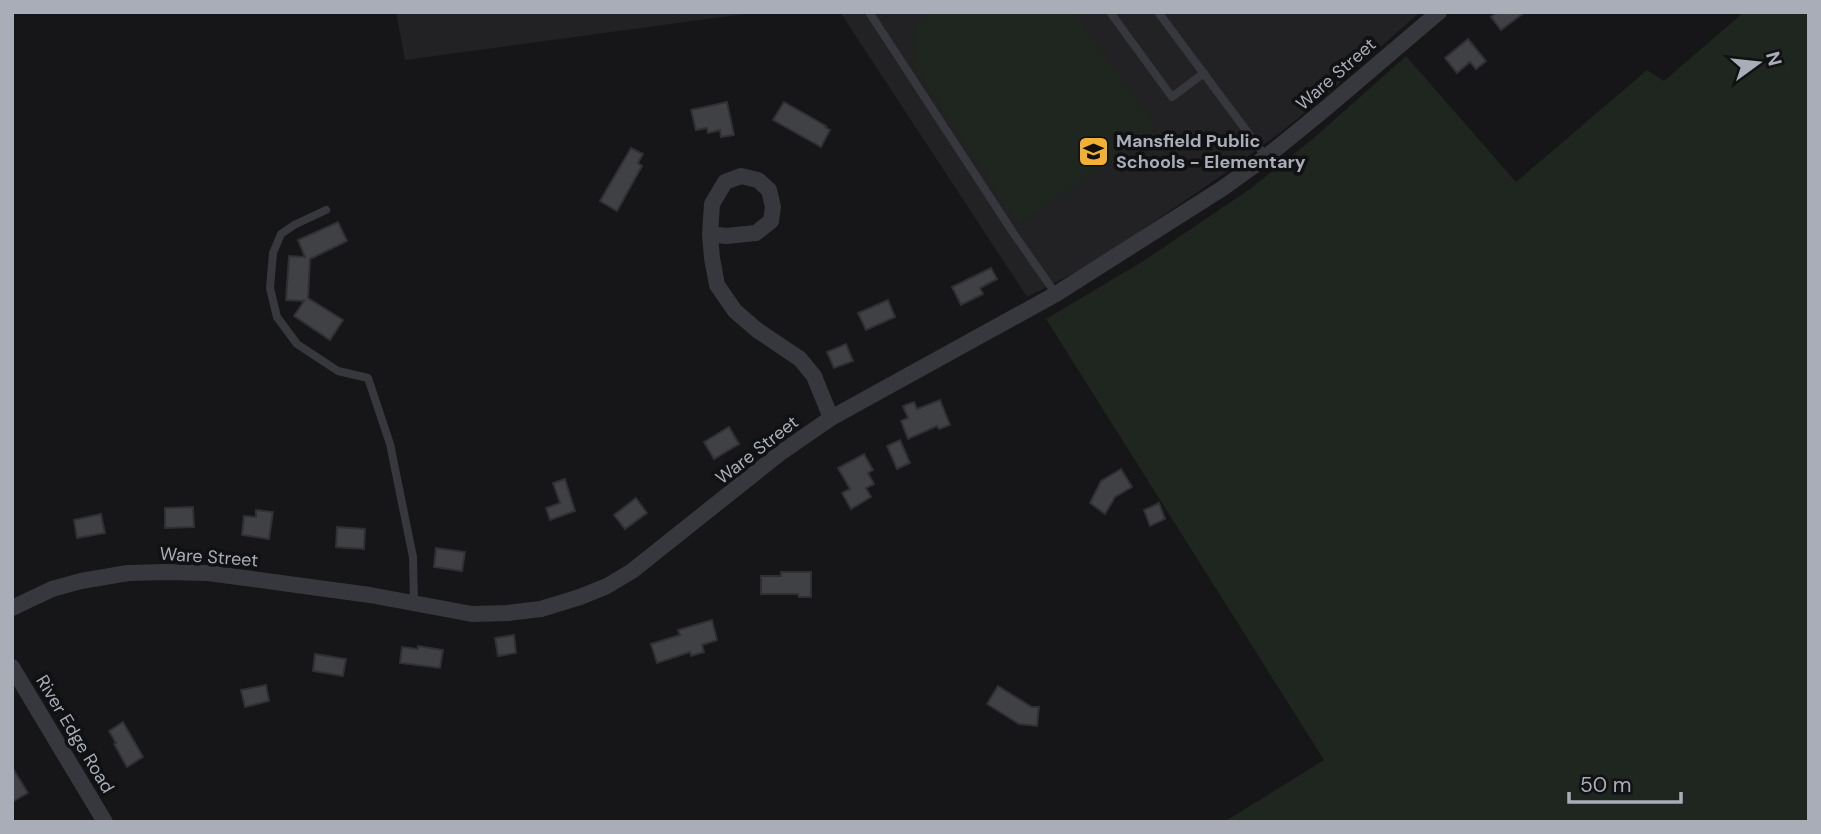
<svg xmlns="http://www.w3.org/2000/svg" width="1821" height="834" viewBox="0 0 1821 834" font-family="'DM Sans',sans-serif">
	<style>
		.built { fill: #222225 }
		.green { fill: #1e261f }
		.building { fill: #404145; stroke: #303034; stroke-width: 2 }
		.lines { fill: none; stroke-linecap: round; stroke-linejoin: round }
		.lane { stroke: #37383d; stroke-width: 8 }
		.street { stroke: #37383d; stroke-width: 16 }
		.labels { text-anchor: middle; stroke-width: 7; stroke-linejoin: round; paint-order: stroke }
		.street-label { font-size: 18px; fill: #a8adb8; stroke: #111113 }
		.poi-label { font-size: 18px; font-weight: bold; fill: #a8adb8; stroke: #111113; text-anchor: start }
	</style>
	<rect width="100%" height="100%" fill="#161618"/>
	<g class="built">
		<polygon points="396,12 759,12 405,60"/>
		<polygon points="840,12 1420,12 1318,102 1281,132 1228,171 1123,243 1076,272 1027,297"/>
	</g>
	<g class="green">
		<polygon points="931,12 1074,12 1158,128 1019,225 913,64 914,24"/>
		<polygon points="1744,12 1809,12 1809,822 1224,822 1324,760 1046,319 1145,260 1250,189 1315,137 1406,56 1516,182 1647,70 1664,81"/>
	</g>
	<g class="building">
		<polygon points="1497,12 1525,12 1501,30 1491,17"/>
		<polygon points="1468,39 1486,61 1476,69 1470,62 1457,73 1445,58"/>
		<polygon points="727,102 734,135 721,137 720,130 708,133 707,128 696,130 691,110"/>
		<polygon points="784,102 826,126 825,127 830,130 821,147 773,120"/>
		<polygon points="631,148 643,154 638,163 642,166 617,211 600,201"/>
		<polygon points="338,222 347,241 310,259 308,298 343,320 330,340 294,316 304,301 286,300 289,256 305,257 298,240"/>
		<polygon points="991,268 997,279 980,288 983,294 961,305 952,287"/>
		<polygon points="888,300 895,317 866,330 858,313"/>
		<polygon points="846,344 853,361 834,368 827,352"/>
		<polygon points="940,400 950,425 939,429 937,426 908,439 901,421 908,418 903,406 914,402 917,409"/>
		<polygon points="729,427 739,444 714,459 704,442"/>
		<polygon points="900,440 910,463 897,469 887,446"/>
		<polygon points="864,454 873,470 868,473 874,484 866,488 871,497 851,509 842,493 850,489 838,468"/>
		<polygon points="1121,469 1132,487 1115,497 1105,514 1090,503 1101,481"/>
		<polygon points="565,479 575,511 550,520 546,508 560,503 553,483"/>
		<polygon points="636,498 647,513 625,529 614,515"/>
		<polygon points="1159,503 1165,519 1150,526 1144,510"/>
		<polygon points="193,507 194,527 165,528 165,508"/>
		<polygon points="256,510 273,512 269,539 242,535 244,516 256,517"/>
		<polygon points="101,514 105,533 77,538 74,520"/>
		<polygon points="337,527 365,529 364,549 336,547"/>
		<polygon points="436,548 465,552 462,571 434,567"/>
		<polygon points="781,572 811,572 811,597 799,597 798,594 761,594 761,576 781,576"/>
		<polygon points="712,620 717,640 702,645 704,652 691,656 690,652 657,663 651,644 680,635 678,630"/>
		<polygon points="514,635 516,653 498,656 495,638"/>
		<polygon points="418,646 443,650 440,668 400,663 402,647 418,649"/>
		<polygon points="315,654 346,659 343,676 313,671"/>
		<polygon points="266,685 269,701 245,707 241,690"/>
		<polygon points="998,686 1032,707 1039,707 1037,726 1019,724 987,704"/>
		<polygon points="123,722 143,757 127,767 114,744 116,743 109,731"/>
		<polygon points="12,767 28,793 12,802"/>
	</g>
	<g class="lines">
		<g class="lane">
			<polyline points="869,12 1014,234 1056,294"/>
			<polyline points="1110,12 1172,97 1204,73"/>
			<polyline points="1158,12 1266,157"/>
			<polyline points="326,210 294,225 281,234 273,253 270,288 277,317 297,344 338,371 368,378 390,444 413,557 414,603"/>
		</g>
		<g class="street">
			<polyline points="710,234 726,236 756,233 771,221 773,207 769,190 758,180 741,176 725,182 712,204 710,234 712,258 717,285 735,311 757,330 800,359 814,376 831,418"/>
			<polyline points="12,608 52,589 81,581 128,573 165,572 208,573 370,595 472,614 507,613 541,609 580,597 607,586 632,571 779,454 831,418 1056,294 1223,188 1266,157 1325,109 1439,12"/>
			<polyline points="12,667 105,822"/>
		</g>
	</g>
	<defs>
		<symbol id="school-square" viewBox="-11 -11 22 22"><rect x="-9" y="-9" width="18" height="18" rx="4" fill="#f2b134" stroke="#111113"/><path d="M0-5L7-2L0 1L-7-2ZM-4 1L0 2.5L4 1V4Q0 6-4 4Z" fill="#111"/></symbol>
	</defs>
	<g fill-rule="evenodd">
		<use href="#school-square" x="1076" y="134" width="35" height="35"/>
	</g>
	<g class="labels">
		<g class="street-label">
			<text transform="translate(1336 74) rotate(-41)" y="6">Ware Street</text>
			<text transform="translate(757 450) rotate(-38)" y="6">Ware Street</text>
			<text transform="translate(209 557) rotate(4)" y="6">Ware Street</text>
			<text transform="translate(75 734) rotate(59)" y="6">River Edge Road</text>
		</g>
		<g class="poi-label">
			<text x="1116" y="147">Mansfield Public<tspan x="1116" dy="21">Schools - Elementary</tspan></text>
		</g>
	</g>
	<rect width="1821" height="834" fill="none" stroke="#a8adb8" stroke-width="28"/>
	<g transform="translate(1758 63) rotate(75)" stroke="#111113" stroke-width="5" paint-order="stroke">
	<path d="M0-5L12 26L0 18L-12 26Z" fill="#a8adb8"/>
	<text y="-10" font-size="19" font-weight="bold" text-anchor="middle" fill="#a8adb8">N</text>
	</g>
	<path d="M1569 792v10h112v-10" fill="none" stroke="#a8adb8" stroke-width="3.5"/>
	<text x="1580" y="792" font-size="21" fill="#a8adb8" stroke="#111113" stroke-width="5" paint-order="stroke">50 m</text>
</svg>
